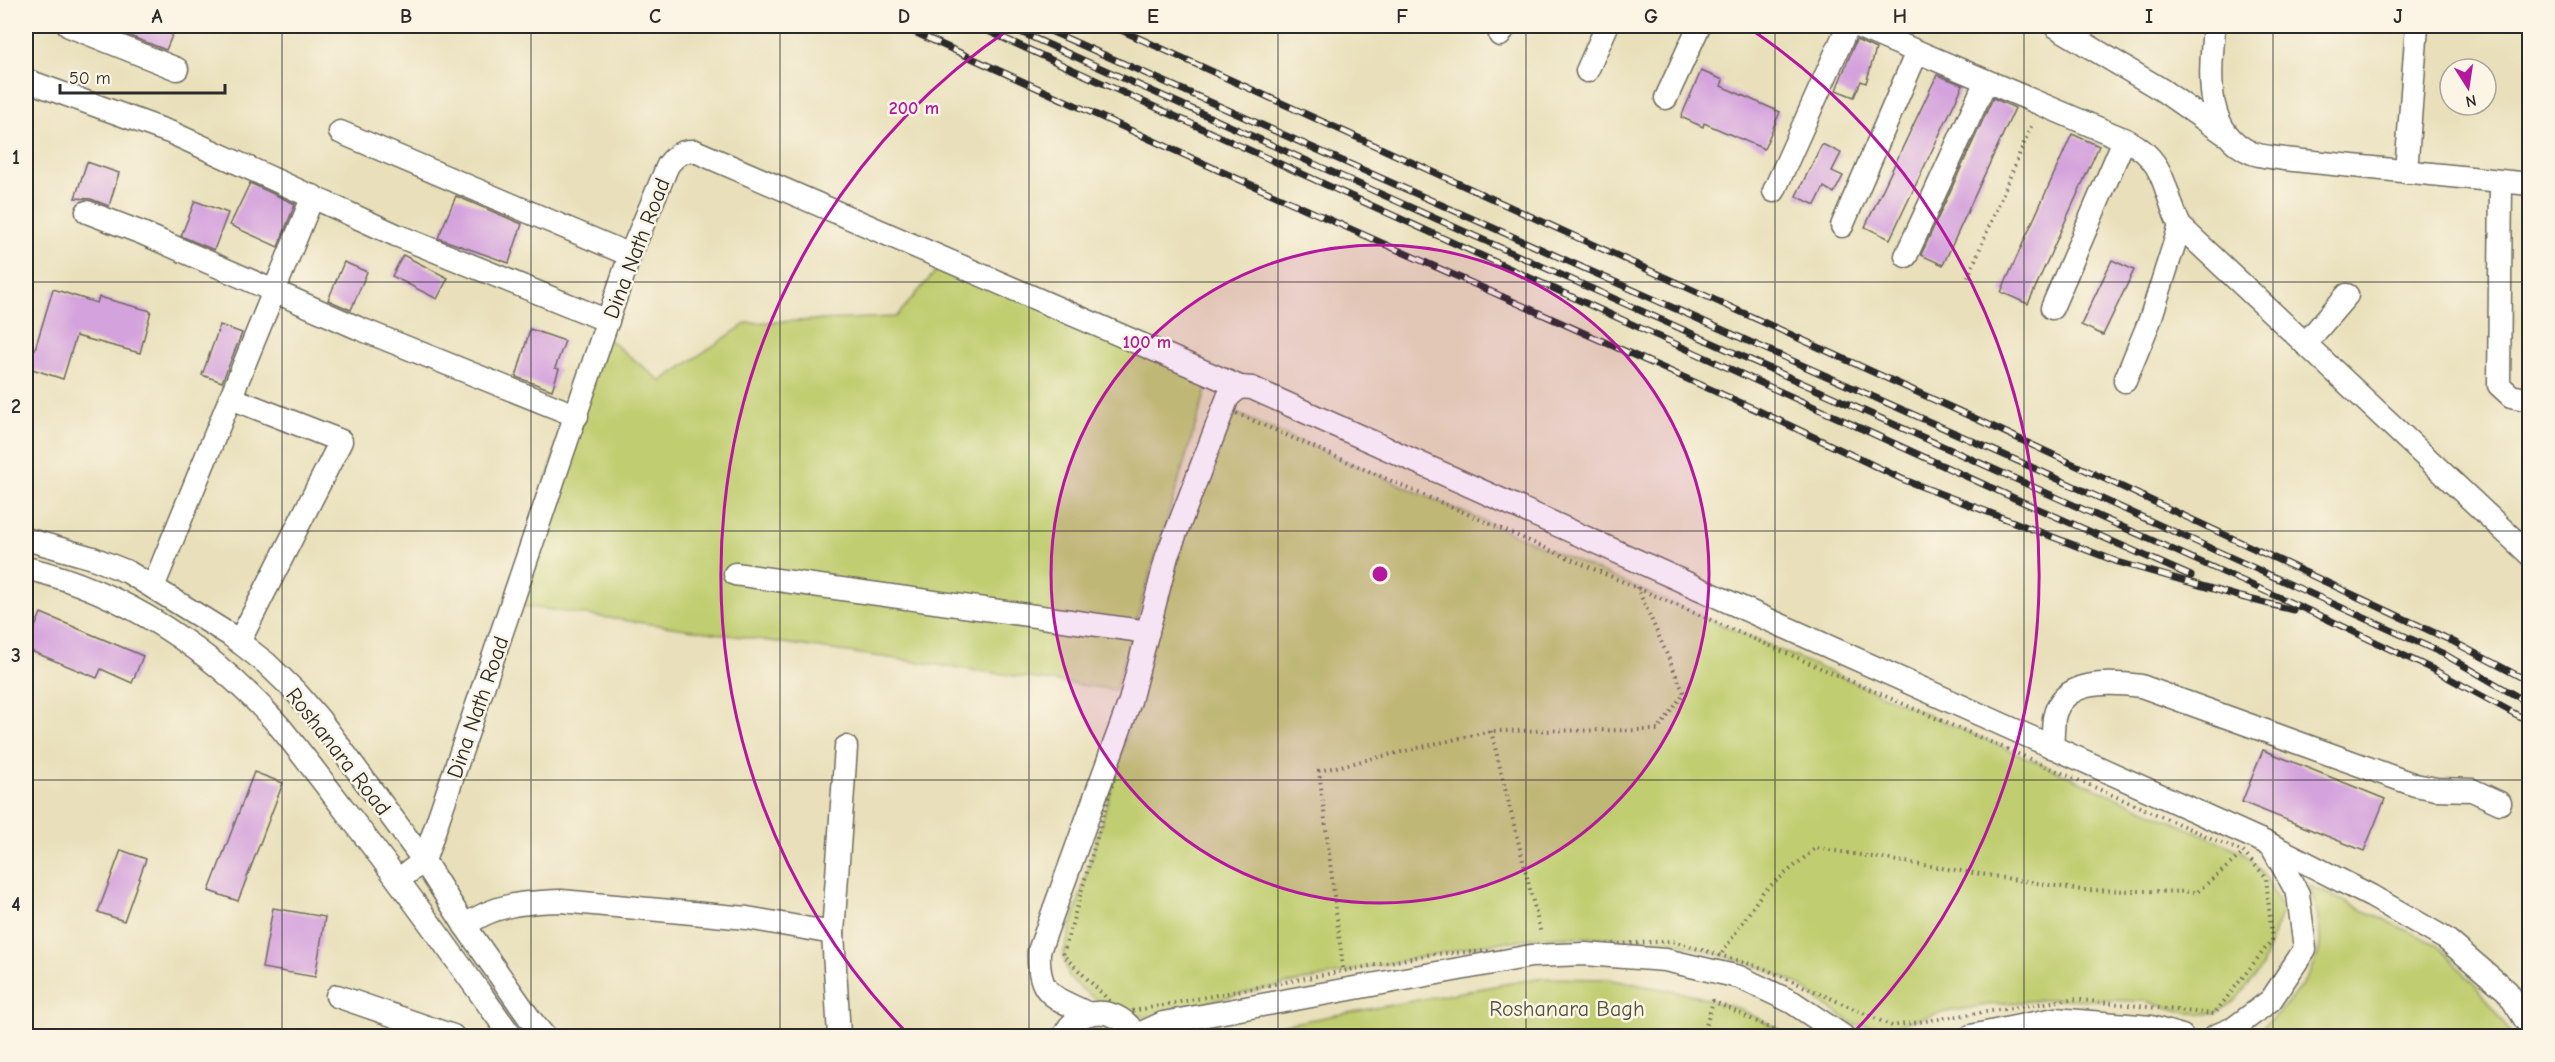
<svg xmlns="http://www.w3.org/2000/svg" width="2555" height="1062" viewBox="0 0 2555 1062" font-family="'Comic Neue',sans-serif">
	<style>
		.green { fill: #c0cd6f; stroke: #767c4d; stroke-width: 1.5 }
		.building { fill: #d4a2dd }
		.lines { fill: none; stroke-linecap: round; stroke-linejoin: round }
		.minor-casing { stroke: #6e6a5d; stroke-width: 25 }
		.path { stroke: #6e6a5d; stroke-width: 4; stroke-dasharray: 1.5 4.5; stroke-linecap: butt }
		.minor { stroke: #fff; stroke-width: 22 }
		.rail-casing { stroke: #2b2b2b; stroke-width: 7 }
		.rail { stroke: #fcf5e5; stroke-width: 4.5; stroke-dasharray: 14; stroke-linecap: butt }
		.grid { fill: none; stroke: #2b2b2b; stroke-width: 1.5; stroke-opacity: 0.55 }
		.ring { fill: none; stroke: #b5179e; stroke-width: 3 }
		.labels { text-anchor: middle; stroke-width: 5; stroke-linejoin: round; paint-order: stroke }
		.street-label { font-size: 22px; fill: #2b2b2b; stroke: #fcf5e5 }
		.park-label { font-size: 22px; fill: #50543c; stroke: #fcf5e5 }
		.centre { fill: #b5179e; stroke: #fcf5e5; stroke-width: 3 }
		.ring-label { font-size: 18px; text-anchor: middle; font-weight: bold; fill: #b5179e; stroke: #fcf5e5; stroke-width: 5; stroke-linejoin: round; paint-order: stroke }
		.neatline { fill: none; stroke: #2b2b2b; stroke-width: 2 }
		.grid-label { font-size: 20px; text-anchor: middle; font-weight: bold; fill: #2b2b2b }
	</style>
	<rect width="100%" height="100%" fill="#fcf5e5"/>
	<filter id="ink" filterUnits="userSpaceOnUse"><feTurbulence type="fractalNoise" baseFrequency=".0167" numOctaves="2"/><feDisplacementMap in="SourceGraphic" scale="12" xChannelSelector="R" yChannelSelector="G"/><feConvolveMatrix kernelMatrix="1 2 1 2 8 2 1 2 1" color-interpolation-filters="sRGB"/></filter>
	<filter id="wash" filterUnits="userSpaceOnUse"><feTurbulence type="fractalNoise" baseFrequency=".008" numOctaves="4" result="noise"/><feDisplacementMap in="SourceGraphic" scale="24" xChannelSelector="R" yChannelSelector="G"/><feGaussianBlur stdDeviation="1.35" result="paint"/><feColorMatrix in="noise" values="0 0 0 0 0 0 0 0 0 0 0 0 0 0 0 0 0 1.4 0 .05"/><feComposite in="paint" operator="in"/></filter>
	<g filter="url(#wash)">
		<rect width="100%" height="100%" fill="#e9e0bb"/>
		<g class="green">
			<polygon points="942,264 1209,381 1115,690 509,604 593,327 661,381 747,323 896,317"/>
			<polygon points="1231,411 2243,852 2266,877 2282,911 2261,969 2235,1001 2214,1014 2188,1013 2145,1001 2054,999 1987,1005 1940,1013 1892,1026 1855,1025 1823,1004 1800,985 1763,968 1672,941 1611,937 1541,937 1481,945 1253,991 1146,1017 1122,1013 1089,995 1069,977 1063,955 1187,526"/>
			<path d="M2309 885 2438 945 2475 985 2513 1036H2250C2274 1021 2313 979 2319 950 2323 929 2315 904 2309 885Z"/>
			<polygon points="1538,978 1607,979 1689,994 1740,1009 1792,1036 1221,1036"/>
		</g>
		<g id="blocks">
			<g class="building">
				<polygon points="104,26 176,26 166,50"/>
				<polygon points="1856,40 1876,49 1866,83 1861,81 1854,97 1836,90"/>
				<polygon points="1701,71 1723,80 1721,86 1780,112 1764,149 1704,123 1703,127 1681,117"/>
				<polygon points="1937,75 1963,85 1890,239 1865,227"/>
				<polygon points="1993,98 2015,108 1943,265 1921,255"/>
				<polygon points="2072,134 2099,146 2028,304 2001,292"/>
				<polygon points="1822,144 1841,153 1832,171 1843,176 1834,193 1824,187 1815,205 1796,196"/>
				<polygon points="87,162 119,173 109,206 91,199 75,198"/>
				<polygon points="250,183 295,204 278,247 230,225"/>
				<polygon points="456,196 522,224 509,263 438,238"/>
				<polygon points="195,201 228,213 214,250 181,236"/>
				<polygon points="403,255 448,278 437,299 392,276"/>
				<polygon points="2112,260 2134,270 2103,335 2081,325"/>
				<polygon points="344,262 367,272 351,310 328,300"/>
				<polygon points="53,289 97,303 99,297 151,311 140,353 76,336 63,379 26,367 31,347 35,349"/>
				<polygon points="220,325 242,333 222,382 202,375"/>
				<polygon points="530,329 565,341 555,368 559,369 552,390 516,377"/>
				<polygon points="41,613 143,656 132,683 101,669 97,678 26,649"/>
				<polygon points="2263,750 2385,799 2364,851 2242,802"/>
				<polygon points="254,772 283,783 238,901 209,891"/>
				<polygon points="121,850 146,859 124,921 98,912"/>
				<polygon points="273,908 325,917 315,977 262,968"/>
			</g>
		</g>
	</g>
	<g filter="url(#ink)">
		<use href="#blocks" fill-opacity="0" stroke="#6e6a5d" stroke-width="1.5"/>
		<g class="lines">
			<defs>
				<g id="minor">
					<polyline points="69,26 177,69"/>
					<path d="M1857 26 2128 141C2167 161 2163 191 2180 226L2530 555"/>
					<polyline points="2055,26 2162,90 2225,134"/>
					<path d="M2214 26C2211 70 2201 131 2252 153 2262 157 2274 157 2284 159L2530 184"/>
					<polyline points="1500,35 1505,26"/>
					<polyline points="1587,71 1607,26"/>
					<polyline points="31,82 172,133 396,235 608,321"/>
					<polyline points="1666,98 1699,26"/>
					<polyline points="340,132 630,255"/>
					<polyline points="2406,172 2417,26"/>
					<polyline points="2501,182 2499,385 2511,396 2530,400"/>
					<polyline points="1774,191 1848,26"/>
					<polyline points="87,212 142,233 358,328 577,416"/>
					<polyline points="1842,226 1917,52"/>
					<polyline points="1906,256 1986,81"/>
					<polyline points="2052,308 2124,140"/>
					<polyline points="2305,344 2347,295"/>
					<polyline points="2125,381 2150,320 2180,226"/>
					<polyline points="231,398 341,441 239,642"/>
					<polyline points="26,539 93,558 128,572 230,635 266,663 296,692 320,720 424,861 465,926 530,1019 544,1036"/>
					<path d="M26 568C124 591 214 651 280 727 303 755 325 784 347 813 404 886 457 961 511 1036"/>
					<polyline points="735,574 1148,632"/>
					<polyline points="153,587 313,196"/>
					<path d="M2052 747C2053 737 2053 728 2054 718 2062 678 2111 682 2141 686L2415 785 2436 789 2472 790 2500 803"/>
					<path d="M399 879 424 861 630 255 668 165C676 155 682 150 695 151L1240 387"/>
					<path d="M465 926C493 904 527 902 561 901L747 918 833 933"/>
					<polyline points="337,996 453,1036"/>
					<path d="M1089 1014C1054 997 1037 996 1039 951L1130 701 1167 556 1228 397 1240 387 1252 388 2271 845 2371 896 2446 939 2507 991 2530 1027"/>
					<polyline points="839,1036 833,933 846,747"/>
					<path d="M1064 1036C1078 1004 1121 1006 1136 1036"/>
					<polyline points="1135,1036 1163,1023 1531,956 1585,954 1665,960 1739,977 1792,1002 1843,1036"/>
					<polyline points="1971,1036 2055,1019 2151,1027 2182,1036"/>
					<polyline points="2215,1036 2234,1028 2271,1000 2305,949 2298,894 2271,845"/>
				</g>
			</defs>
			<use href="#minor" class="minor-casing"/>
			<g class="path">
				<polyline points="1968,277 2032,124"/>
				<polygon points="1231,411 2243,852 2266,877 2272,940 2214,1014 2072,999 1892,1026 1763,968 1672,941 1433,954 1122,1013 1063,955 1187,526"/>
				<polyline points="1491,731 1541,934"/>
				<polyline points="1722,953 1763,892 1816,848 2081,890 2197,892 2241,855"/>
				<polyline points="1343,968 1319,771 1491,731 1658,730 1684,693 1637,587"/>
				<polyline points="1703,1036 1713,1001 1787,1036"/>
			</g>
			<use href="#minor" class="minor"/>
			<defs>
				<g id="rail">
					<polyline points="901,26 1218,170 1757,410 1902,479 2118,562 2241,597 2293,610"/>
					<polyline points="977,26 2016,499 2191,576"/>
					<polyline points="1007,26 2325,618 2434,670 2530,722"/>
					<polyline points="1039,26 2038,470 2444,654 2530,704"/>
					<polyline points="1112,26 1983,422 2452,641 2530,682"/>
				</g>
			</defs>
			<use href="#rail" class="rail-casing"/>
			<use href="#rail" class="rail"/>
		</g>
	</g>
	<path class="grid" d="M282 26V1036M531 26V1036M780 26V1036M1029 26V1036M1278 26V1036M1526 26V1036M1775 26V1036M2024 26V1036M2273 26V1036M26 282H2530M26 531H2530M26 780H2530"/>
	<circle cx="1380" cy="574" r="329" fill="#b5179e" fill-opacity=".12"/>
	<g class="ring">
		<circle cx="1380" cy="574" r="329"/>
		<path d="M910 1036A659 659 0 0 1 1011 28M1749 28A659 659 0 0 1 1850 1036"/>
	</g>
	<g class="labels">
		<g class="street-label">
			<text transform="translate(636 248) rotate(-69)" y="8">Dina Nath Road</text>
			<text transform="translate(477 707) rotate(-71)" y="8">Dina Nath Road</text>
			<text transform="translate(339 751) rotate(52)" y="8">Roshanara Road</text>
		</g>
		<g class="park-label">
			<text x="1567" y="1016">Roshanara Bagh</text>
		</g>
	</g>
	<circle cx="1380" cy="574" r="9" class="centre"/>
	<g class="ring-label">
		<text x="914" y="114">200 m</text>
		<text x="1147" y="348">100 m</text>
	</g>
	<rect width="2555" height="1062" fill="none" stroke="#fcf5e5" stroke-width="66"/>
	<g transform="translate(2468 87) rotate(168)"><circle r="28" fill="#fcf5e5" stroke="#a8a49b" stroke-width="1.5"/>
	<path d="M0-4.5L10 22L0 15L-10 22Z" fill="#b5179e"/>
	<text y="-9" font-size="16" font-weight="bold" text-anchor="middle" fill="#2b2b2b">N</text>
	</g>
	<path d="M60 84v9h165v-9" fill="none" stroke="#2b2b2b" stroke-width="3"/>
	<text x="69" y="84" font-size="18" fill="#2b2b2b" stroke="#fcf5e5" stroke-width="4.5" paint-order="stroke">50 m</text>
	<rect x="33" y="33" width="2489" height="996" class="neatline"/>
	<g class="grid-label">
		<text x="157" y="23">A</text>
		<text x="406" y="23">B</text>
		<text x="655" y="23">C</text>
		<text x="904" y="23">D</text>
		<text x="1153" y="23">E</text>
		<text x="1402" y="23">F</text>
		<text x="1651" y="23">G</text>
		<text x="1900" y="23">H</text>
		<text x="2149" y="23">I</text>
		<text x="2398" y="23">J</text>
		<text x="16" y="164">1</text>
		<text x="16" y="413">2</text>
		<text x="16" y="662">3</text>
		<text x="16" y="911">4</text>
	</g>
</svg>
